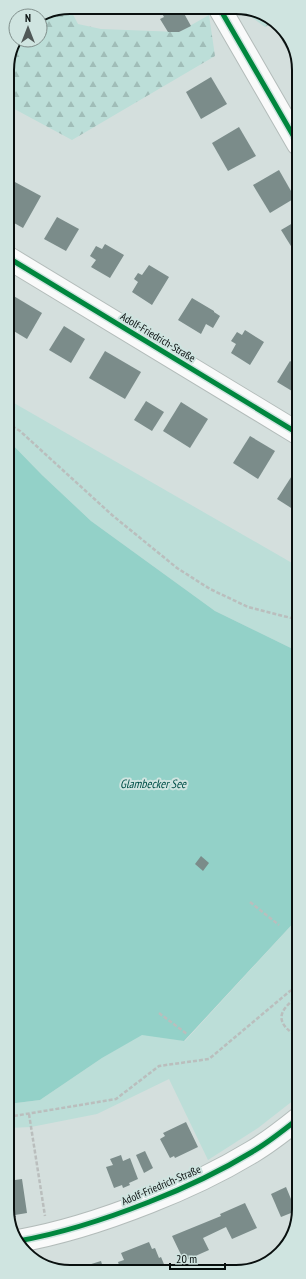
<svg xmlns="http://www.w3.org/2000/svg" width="306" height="1279" viewBox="0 0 306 1279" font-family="'PT Sans Narrow',sans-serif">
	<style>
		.forest { fill: url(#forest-firs) }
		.park { fill: #bcded8 }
		.water { fill: #93d1c8 }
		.building { fill: #7b8c8a }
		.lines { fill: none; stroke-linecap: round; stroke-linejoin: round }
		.minor-casing { stroke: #b3bcba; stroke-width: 24 }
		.path { stroke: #babebd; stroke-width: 2.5; stroke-dasharray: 4 2; stroke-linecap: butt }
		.minor { stroke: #f9fafa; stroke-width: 22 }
		.cycleway-casing { stroke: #cfe4e0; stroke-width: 8 }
		.cycleway { stroke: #00873e; stroke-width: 5 }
		.labels { text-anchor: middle; stroke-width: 4; stroke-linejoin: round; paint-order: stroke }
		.street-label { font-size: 11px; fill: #09100f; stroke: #cfe4e0 }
		.water-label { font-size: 12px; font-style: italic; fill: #004f47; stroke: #cfe4e0 }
		.rim { fill: none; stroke: #09100f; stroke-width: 2 }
	</style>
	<defs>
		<pattern id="forest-firs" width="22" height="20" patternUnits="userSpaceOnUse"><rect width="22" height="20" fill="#bcded8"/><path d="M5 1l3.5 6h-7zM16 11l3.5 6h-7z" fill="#a0bdb8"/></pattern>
	</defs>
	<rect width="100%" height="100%" fill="#d4dfdd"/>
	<g class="forest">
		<polygon points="69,7 78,24 101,29 179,32 209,15 215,56 72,140 7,105 7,66 19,40 40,40 40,19"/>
		<polygon points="240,9 252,9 274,22 265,27"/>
	</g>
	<g class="park">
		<polygon points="7,399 299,567 299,652 215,611 91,521 42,475 7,439"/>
		<polygon points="299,917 299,1096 258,1128 208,1160 169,1079 97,1114 31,1127 8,1128 8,1104 40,1100 102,1058 142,1034 185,1041"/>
	</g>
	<polygon class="water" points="7,439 42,475 91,521 215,611 299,652 299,917 184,1041 142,1035 102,1058 40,1100 8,1104"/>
	<g class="building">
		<polygon points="159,8 181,8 191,26 179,32 168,32 160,19 164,17"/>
		<polygon points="282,28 298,61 298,69 277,31"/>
		<polygon points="211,77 227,104 201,119 186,92"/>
		<polygon points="239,127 256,156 228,171 212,143"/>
		<polygon points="279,170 295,198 270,213 253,185"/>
		<polygon points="13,181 41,196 23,228 7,219 7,190"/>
		<polygon points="57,217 79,229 66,251 44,239"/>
		<polygon points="298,220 299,259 281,230"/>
		<polygon points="105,244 124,255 110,278 91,267 96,260 90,256 96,246 102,249"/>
		<polygon points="149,265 169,277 152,305 132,292 138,282 134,279 138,273 142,275"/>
		<polygon points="12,295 42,313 27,339 7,327 7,303"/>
		<polygon points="192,298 214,311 214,312 220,316 213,328 206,324 201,334 178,320"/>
		<polygon points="64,326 85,339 71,363 49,350"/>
		<polygon points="245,330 264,342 250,365 231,353 236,344 231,341 237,332 242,335"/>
		<polygon points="105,351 141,372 125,399 89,378"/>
		<polygon points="290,361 299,367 299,392 297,394 277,382"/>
		<polygon points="146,401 164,412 152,431 134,420"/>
		<polygon points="181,402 208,419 190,448 163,431"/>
		<polygon points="250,436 275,451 258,479 233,463"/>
		<polygon points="295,471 299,473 299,513 277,499"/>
		<polygon points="201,856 209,863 203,871 195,864"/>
		<polygon points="186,1122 198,1147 175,1158 174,1156 170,1158 160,1139 165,1136 163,1133"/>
		<polygon points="145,1151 153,1168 144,1173 136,1155"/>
		<polygon points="121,1155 123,1161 130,1158 138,1179 129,1183 130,1185 123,1188 122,1185 114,1188 106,1167 113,1165 110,1159"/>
		<polygon points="22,1179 27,1213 15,1215 16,1217 8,1218 8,1181"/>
		<polygon points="286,1187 296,1211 281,1217 271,1194"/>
		<polygon points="245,1203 257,1228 232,1239 226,1227 203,1238 209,1250 184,1261 172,1236 221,1216 220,1214"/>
		<polygon points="149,1242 152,1249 155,1248 159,1258 161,1257 166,1269 161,1271 121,1271 118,1262 124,1260 121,1253"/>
		<polygon points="101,1261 104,1271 72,1271 72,1270"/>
	</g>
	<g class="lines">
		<defs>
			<g id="minor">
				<polyline points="220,9 298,144"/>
				<polyline points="7,257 299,434"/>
				<path d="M18 1241C64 1233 106 1219 149 1202 185 1188 219 1172 252 1152 269 1142 284 1130 299 1118"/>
			</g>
		</defs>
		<use href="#minor" class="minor-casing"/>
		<g class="path">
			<polyline points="7,423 20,431 112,515 177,568 210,589 248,607 299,620"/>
			<polyline points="250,902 279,925"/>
			<path d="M299 995C284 1007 272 1018 292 1033L299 1030"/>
			<polyline points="159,1013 187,1034"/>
			<polyline points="29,1114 45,1216"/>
			<polyline points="8,1117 116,1099 159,1066 209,1059 290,991 296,988 299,990"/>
		</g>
		<use href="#minor" class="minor"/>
		<defs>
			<g id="cycleway">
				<polyline points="220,9 298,144"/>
				<polyline points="7,257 299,434"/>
				<path d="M18 1241C64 1233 106 1219 149 1202 185 1188 219 1172 252 1152 269 1142 284 1130 299 1118"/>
			</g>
		</defs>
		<use href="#cycleway" class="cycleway-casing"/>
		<use href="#cycleway" class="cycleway"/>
	</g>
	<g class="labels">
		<g class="street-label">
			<text transform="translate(158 337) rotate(31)" y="4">Adolf-Friedrich-Straße</text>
			<text transform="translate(161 1185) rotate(-23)" y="4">Adolf-Friedrich-Straße</text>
		</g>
		<g class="water-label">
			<text x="153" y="788">Glambecker See</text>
		</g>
	</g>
	<path d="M0 0H306V1279H0ZM70 14H236A56 56 0 0 1 292 70V1209A56 56 0 0 1 236 1265H70A56 56 0 0 1 14 1209V70A56 56 0 0 1 70 14Z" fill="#cfe4e0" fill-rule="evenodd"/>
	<path class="rim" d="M70 14H236A56 56 0 0 1 292 70V1209A56 56 0 0 1 236 1265H70A56 56 0 0 1 14 1209V70A56 56 0 0 1 70 14Z"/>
	<g transform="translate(28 28)"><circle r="19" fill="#cfe4e0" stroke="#808f8c"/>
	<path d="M0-3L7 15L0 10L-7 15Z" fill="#505857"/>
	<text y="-6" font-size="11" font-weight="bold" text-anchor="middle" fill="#09100f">N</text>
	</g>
	<path d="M170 1263v6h55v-6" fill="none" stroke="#09100f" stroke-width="2"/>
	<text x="176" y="1263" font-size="12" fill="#09100f" stroke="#cfe4e0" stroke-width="3" paint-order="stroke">20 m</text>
</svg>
